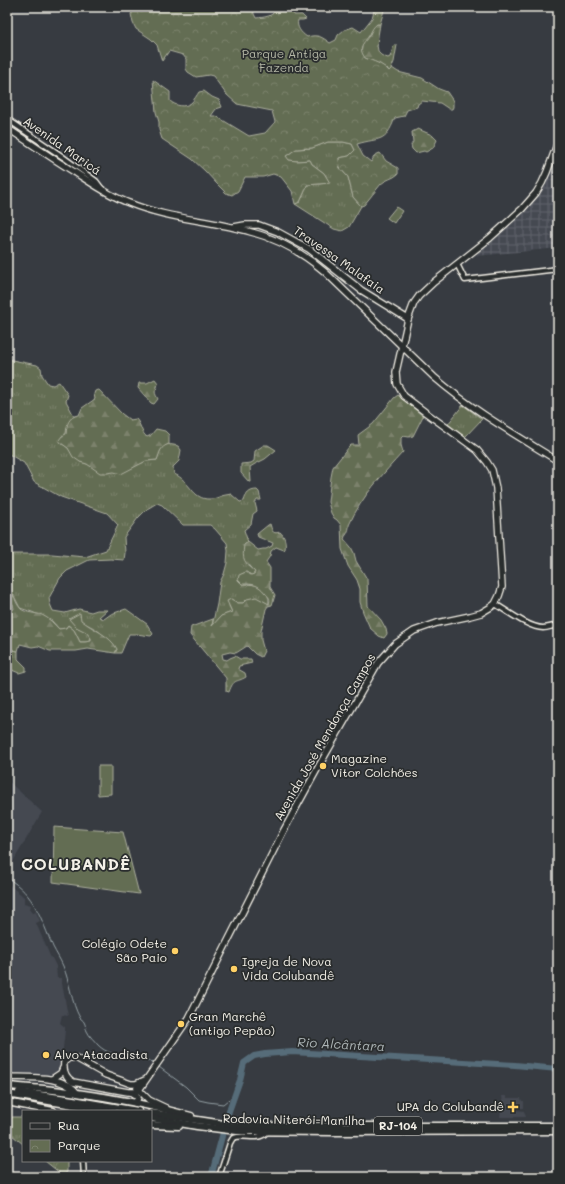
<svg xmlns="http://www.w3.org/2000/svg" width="565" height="1184" viewBox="0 0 565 1184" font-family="Mali,sans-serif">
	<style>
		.built { fill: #444851 }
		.industrial { fill: url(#industrial-grid) }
		.grass { fill: url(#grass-tufts); stroke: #acaf9e }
		.forest { fill: url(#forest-firs); stroke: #acaf9e }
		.park { fill: url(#park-crowns); stroke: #acaf9e }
		.pitch { fill: #646d53; stroke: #acaf9e }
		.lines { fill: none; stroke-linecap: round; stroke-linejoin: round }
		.stream { stroke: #95a1a5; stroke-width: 1 }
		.river { stroke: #566c79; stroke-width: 6 }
		.minor-casing { stroke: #f4f1e8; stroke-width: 7 }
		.major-casing { stroke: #f4f1e8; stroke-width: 8 }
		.highway-casing { stroke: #f4f1e8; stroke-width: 9 }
		.minor { stroke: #2a2d2e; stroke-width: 4 }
		.major { stroke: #2a2d2e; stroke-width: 5.5 }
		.highway { stroke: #2a2d2e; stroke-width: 6 }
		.highway-bridge-casing { stroke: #f4f1e8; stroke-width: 9; stroke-linecap: butt }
		.highway-bridge { stroke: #2a2d2e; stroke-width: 6 }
		.poi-dot { fill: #ffd166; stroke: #2a2d2e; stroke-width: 1.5 }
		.labels { text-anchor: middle; stroke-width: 3.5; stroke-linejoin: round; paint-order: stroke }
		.shield { fill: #2a2d2e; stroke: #b7b6b0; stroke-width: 1 }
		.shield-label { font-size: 11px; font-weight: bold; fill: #f4f1e8 }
		.park-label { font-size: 12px; fill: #b3b6a5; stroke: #2a2d2e }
		.street-label { font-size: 12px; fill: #f4f1e8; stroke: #2a2d2e }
		.poi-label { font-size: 12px; fill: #f4f1e8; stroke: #2a2d2e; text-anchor: start }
		.water-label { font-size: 13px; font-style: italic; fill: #adb5b6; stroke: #2a2d2e }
		.district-label { font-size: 16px; font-weight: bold; letter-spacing: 1px; fill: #f4f1e8; stroke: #2a2d2e }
	</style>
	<defs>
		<pattern id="industrial-grid" width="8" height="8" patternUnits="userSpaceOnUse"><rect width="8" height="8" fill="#444851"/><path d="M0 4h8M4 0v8" fill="none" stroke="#60636a"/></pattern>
		<pattern id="grass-tufts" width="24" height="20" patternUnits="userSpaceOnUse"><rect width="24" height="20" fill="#646d53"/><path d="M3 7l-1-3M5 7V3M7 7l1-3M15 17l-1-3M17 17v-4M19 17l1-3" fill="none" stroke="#7b826c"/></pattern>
		<pattern id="forest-firs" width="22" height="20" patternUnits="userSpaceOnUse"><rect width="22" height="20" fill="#646d53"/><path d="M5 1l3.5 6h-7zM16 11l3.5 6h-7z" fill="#7b826c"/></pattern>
		<pattern id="park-crowns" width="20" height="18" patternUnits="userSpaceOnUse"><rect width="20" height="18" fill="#646d53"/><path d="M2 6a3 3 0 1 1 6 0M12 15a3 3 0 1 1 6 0" fill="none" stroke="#7b826c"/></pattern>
	</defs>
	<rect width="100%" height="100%" fill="#373b41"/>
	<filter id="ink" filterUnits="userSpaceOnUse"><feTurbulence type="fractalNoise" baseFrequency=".025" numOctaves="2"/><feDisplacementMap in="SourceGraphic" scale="8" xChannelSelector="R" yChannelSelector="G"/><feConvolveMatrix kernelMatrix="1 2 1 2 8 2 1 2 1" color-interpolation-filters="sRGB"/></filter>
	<g filter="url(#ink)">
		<g class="built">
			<polygon points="7,780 42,812 7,872"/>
			<polygon points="7,883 24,897 24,903 31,905 30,909 33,913 36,912 40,921 36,923 51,958 52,958 56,966 57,978 61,978 68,1016 62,1015 60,1023 65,1027 65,1031 61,1065 57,1072 50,1075 7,1073"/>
			<polygon points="502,1096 507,1096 507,1098 521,1098 522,1101 524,1101 524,1108 516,1108 516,1110 524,1111 526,1117 500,1117 501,1105 503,1104"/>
		</g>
		<polygon class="industrial" points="552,169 558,176 558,248 477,256 478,250 519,215 539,194"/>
		<g class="grass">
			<polygon points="328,142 343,142 352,144 355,150 349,156 339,158 340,168 348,177 353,197 361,206 349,227 342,231 334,229 295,204 300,202 305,191 307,185 329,183 324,173 312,164 310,160 297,161 288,160 286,156 296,149 312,148"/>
			<path d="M7 359 37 365 41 368 42 375 48 384 53 385 59 382 68 395 66 401 74 416C68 420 68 427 66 434 65 437 62 440 61 443L68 448 80 462 87 464 107 473 137 465 147 461 157 460C162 446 162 442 178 446L181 450 179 461 173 467 174 474C190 480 192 500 210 499 214 499 216 498 219 497 223 495 227 495 231 494L240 502 244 501C246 494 249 490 257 490L259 492 261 500H257L255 503 257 511 253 514 251 524 244 530 248 542 244 545 248 566 255 572 254 574 251 575 246 572 240 575 238 580 242 584C246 584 251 584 255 585 262 587 272 597 268 604 260 599 251 595 243 603H238L231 599 229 606 232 612 221 616 215 624 212 626 217 604 220 582 224 574 227 563 228 551 227 543 215 529 210 525H183L162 505 157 503 147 509 138 518 124 537 125 553 124 560 111 559 89 560 67 571 60 578 49 598 50 604 53 611 65 613 79 609 91 612 97 610H107L99 617 104 619 111 614 126 609 147 624 153 634 151 636 136 634H129L121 653H115L117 649C109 642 102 632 92 627 88 625 84 623 81 620L76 627C83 629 90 633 91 641L85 642H80L74 630 68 625 66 628 59 629 52 621 32 612 20 608 13 594 7 588V554H52L85 557 106 550 118 525 107 513 61 497 34 482 24 463 7 453Z"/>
			<polygon points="463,405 482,419 465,437 448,424"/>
			<polygon points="7,644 12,650 18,651 18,659 26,667 26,671 19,673 7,668"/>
			<polygon points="12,1117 23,1117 23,1144 7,1131 7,1123"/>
			<polygon points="45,1161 67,1161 67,1172 64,1174 61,1174"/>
		</g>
		<g class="forest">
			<path d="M377 24H380C379 32 375 46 379 53 381 56 385 57 388 58L390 57 394 45H397L394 62 390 71C383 65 373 61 365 58L361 53 363 42 369 36 373 26Z"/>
			<polygon points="418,129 432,135 437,140 433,148 426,152 424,151 416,153 412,149 411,145 413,142 412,132"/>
			<path d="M155 379 158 383C157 392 152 389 158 399L154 404 151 403 138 388 139 383H147Z"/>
			<path d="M99 390 122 414 130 420 136 419C141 424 141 433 147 437L151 435 156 429 165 431 169 435V444C160 447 160 452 157 460L146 461 121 474 114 472 107 473H100L87 464 80 462 73 457 68 448 61 443 59 440 62 436 66 434C67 424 68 417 79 415L82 408 95 399 94 394 95 391Z"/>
			<path d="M398 395 423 416 413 436 409 437 403 436 401 438V445L403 452C383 474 361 497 349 525 349 527 349 529 348 531 347 535 345 535 344 539L351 547 354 553 356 561 367 579 368 606 381 620 386 629 387 634 384 638 379 636 370 628 363 612 360 602V589L357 580 348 566 342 549 341 525 337 520 334 518 331 513 328 502 331 477 333 467 349 447 351 445H359L358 435 373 424 394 398Z"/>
			<polygon points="264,445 268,445 276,450 265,459 255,464 250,467 251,482 249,482 241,473 241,464 251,463 254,461 255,451"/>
			<path d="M270 524C272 529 271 535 280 532 285 536 286 543 285 549L284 550 276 547 271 551 270 556 266 562 270 568V587L275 595 272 605 268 606 266 609 261 631V640L264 651 261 657 255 654 247 646 236 653 230 652 222 654 223 659 227 660 230 658 235 656 240 659H251L252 663 239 666 238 669 245 673 246 677C236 683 234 678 229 692L226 691V678L190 635 191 627 213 619 212 626 221 616 232 612 227 601 231 599 238 603H243L247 599 256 597 269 604C271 599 269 597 265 593 258 584 253 584 242 584L238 580 239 575 246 572 251 575 254 574 255 572C244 561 242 561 244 545L248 542 258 550 263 549H266L272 546 273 543 258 537 257 534 268 525Z"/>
			<path d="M7 588C15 594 15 603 21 609 26 613 36 613 42 615 49 618 54 624 59 629L66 628 68 625 74 630 80 642H85L91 641V638L86 632 76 627 69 619 80 613 81 620C93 630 110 635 117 649L115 653 88 649 76 651H50L38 646 32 647 20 644 18 651 13 650 7 644V610L14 609 13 604 7 600Z"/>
		</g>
		<path class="park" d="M147 7H253L254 14 256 18C266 17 273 17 277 7H292L294 15H302L306 19 303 20H298C296 27 301 33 307 37 318 34 322 37 330 43L336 40 338 35 344 30 353 27 361 32 372 18 375 7H385L380 24H377C373 27 372 30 370 34 364 44 357 46 365 58 373 61 383 64 389 71L392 68 398 72 422 78 439 89 447 92 453 101V107L452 109H449L440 103 422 101 418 104 417 107 407 110 404 116 395 118C385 144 380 137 357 144L363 156 371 162 375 155 380 153 386 161 398 168V174C393 179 386 179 381 184 375 191 370 198 364 205L361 206 353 197 348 177 340 168 339 158 349 156 355 150 352 144 343 142H328L312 148 296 149 286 156 289 160 297 161 310 160 312 164 324 173 330 183 307 185 305 191 300 202 295 204 292 191 281 177 273 174 263 177H245L238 191 232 195 226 193 217 184 205 171 192 159 162 139 159 130V122L156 112 153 80 170 92V101C176 106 184 108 191 103 194 100 197 95 199 92L204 91 212 97 219 100 222 107 216 109 211 116H216L249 136 265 133 275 122 272 111 237 104 226 94 213 76 209 75 196 77 188 72 186 69V59L183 55 169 51 162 61 157 45 151 39 136 29 133 23 131 14 135 8 141 12 146 11Z"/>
		<g class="pitch">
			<polygon points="396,207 402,211 394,223 387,218"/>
			<polygon points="98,766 111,766 111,794 98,795"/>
			<polygon points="54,827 123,832 139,894 53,882"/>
		</g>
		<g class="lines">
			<g class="stream">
				<path d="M7 878C35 894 41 919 53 947 56 953 60 959 63 966 70 982 71 1002 80 1018 81 1019 83 1020 84 1022 86 1025 85 1028 87 1031 89 1036 95 1041 98 1045 114 1061 137 1052 155 1064"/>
				<polyline points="159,1067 186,1087 199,1100 208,1102 223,1104 234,1095"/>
			</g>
			<polyline class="river" points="211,1177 228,1114 240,1080 244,1063 254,1056 265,1054 292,1052 515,1065 558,1069"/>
			<defs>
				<g id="minor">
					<polyline points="7,119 63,157 96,181 102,189"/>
					<polyline points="457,264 465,280 558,269"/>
					<path d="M495 604C507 611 529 628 543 628 547 628 553 626 558 625"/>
					<polyline points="83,1161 84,1177"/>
					<path d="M219 1177 230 1143 233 1138C245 1133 257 1142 267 1132"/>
				</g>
				<g id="major">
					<path d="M7 128C30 143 53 159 76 173 93 184 110 196 129 203 168 219 210 220 251 232 278 239 304 254 325 272L434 377C472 410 516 435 558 461"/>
					<polyline points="234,227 245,225 259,225 278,232 309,249 361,290 408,319"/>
					<path d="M7 1077C28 1078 64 1074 78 1094 81 1099 83 1105 85 1111"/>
					<polyline points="52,1079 61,1073 63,1068"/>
					<path d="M145 1080 136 1084H131L106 1075 76 1058H69L64 1062C63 1070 66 1078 73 1082L128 1092H136L139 1090 189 1018 284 830 320 764 378 663 395 644 414 631 437 623 470 616 481 613 491 607 495 604 499 596 502 587 501 570 496 488 492 470 487 462 477 450 425 412 404 396 397 384 396 372 408 319 414 303 419 296 434 282 490 238 522 209 536 193 542 183 547 172 558 142"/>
					<polyline points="137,1088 149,1100 166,1108"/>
					<polyline points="132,1093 138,1097 137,1100 135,1103"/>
				</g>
				<g id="highway">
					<path d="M7 1086C30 1088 54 1089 77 1093 115 1098 154 1106 191 1116"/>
					<polyline points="19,1092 73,1100"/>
					<polyline points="7,1094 73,1105"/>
					<polyline points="7,1102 53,1111"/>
					<polyline points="102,1105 138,1111"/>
					<polyline points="101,1109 109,1111"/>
					<polyline points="151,1113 237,1126 558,1126"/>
					<polyline points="151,1118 197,1126 237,1131 333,1132 558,1131"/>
					<polyline points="151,1125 179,1126"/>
				</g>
			</defs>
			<use href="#minor" class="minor-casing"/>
			<use href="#major" class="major-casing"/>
			<use href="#highway" class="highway-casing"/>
			<use href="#minor" class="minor"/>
			<use href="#major" class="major"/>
			<use href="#highway" class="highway"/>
			<defs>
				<g id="highway-bridge">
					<polyline points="73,1100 102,1105"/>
					<polyline points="73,1105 101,1109"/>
				</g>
			</defs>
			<use href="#highway-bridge" class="highway-bridge-casing"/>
			<use href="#highway-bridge" class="highway-bridge"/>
		</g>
	</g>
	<g class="poi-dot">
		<circle cx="323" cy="766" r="4"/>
		<circle cx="175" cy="951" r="4"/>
		<circle cx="234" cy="969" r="4"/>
		<circle cx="181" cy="1024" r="4"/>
		<circle cx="46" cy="1055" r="4"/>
		<path d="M511 1101h4v4h4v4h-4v4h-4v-4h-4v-4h4z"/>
	</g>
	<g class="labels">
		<rect class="shield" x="374" y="1117" width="48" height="18" rx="3"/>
		<g class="shield-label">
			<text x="398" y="1130">RJ-104</text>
		</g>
		<g class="park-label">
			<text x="284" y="58">Parque Antiga<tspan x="284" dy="14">Fazenda</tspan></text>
		</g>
		<g class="street-label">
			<text transform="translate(62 146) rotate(35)" y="4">Avenida Maricá</text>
			<text transform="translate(339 260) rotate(35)" y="4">Travessa Malafaia</text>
			<text transform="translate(325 737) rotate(-60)" y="4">Avenida José Mendonça Campos</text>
			<text transform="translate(294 1120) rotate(1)" y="4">Rodovia Niterói-Manilha</text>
		</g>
		<g class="poi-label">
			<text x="331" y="763">Magazine<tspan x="331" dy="14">Vitor Colchões</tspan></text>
			<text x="167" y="948" text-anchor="end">Colégio Odete<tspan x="167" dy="14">São Paio</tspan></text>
			<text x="242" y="966">Igreja de Nova<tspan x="242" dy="14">Vida Colubandê</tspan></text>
			<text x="189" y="1021">Gran Marchê<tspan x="189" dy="14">(antigo Pepão)</tspan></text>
			<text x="54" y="1059">Alvo Atacadista</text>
			<text x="504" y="1111" text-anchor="end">UPA do Colubandê</text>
		</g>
		<g class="water-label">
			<text transform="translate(341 1044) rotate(3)" y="5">Rio Alcântara</text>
		</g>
		<g class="district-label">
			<text x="76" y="870">COLUBANDÊ</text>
		</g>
	</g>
	<rect width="565" height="1184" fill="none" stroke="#2a2d2e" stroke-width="24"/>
	<rect x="12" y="12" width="541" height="1160" fill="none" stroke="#f4f1e8" stroke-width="1.5" filter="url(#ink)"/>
	<rect x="22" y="1110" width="130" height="52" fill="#2a2d2e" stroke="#7b7b78"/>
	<rect x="30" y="1123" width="20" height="6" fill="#2a2d2e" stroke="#7b7b78"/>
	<text x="58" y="1130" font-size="12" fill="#f4f1e8">Rua</text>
	<rect x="30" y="1140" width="20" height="12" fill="url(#park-crowns)" stroke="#7b7b78"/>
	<text x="58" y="1150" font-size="12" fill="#f4f1e8">Parque</text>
</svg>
